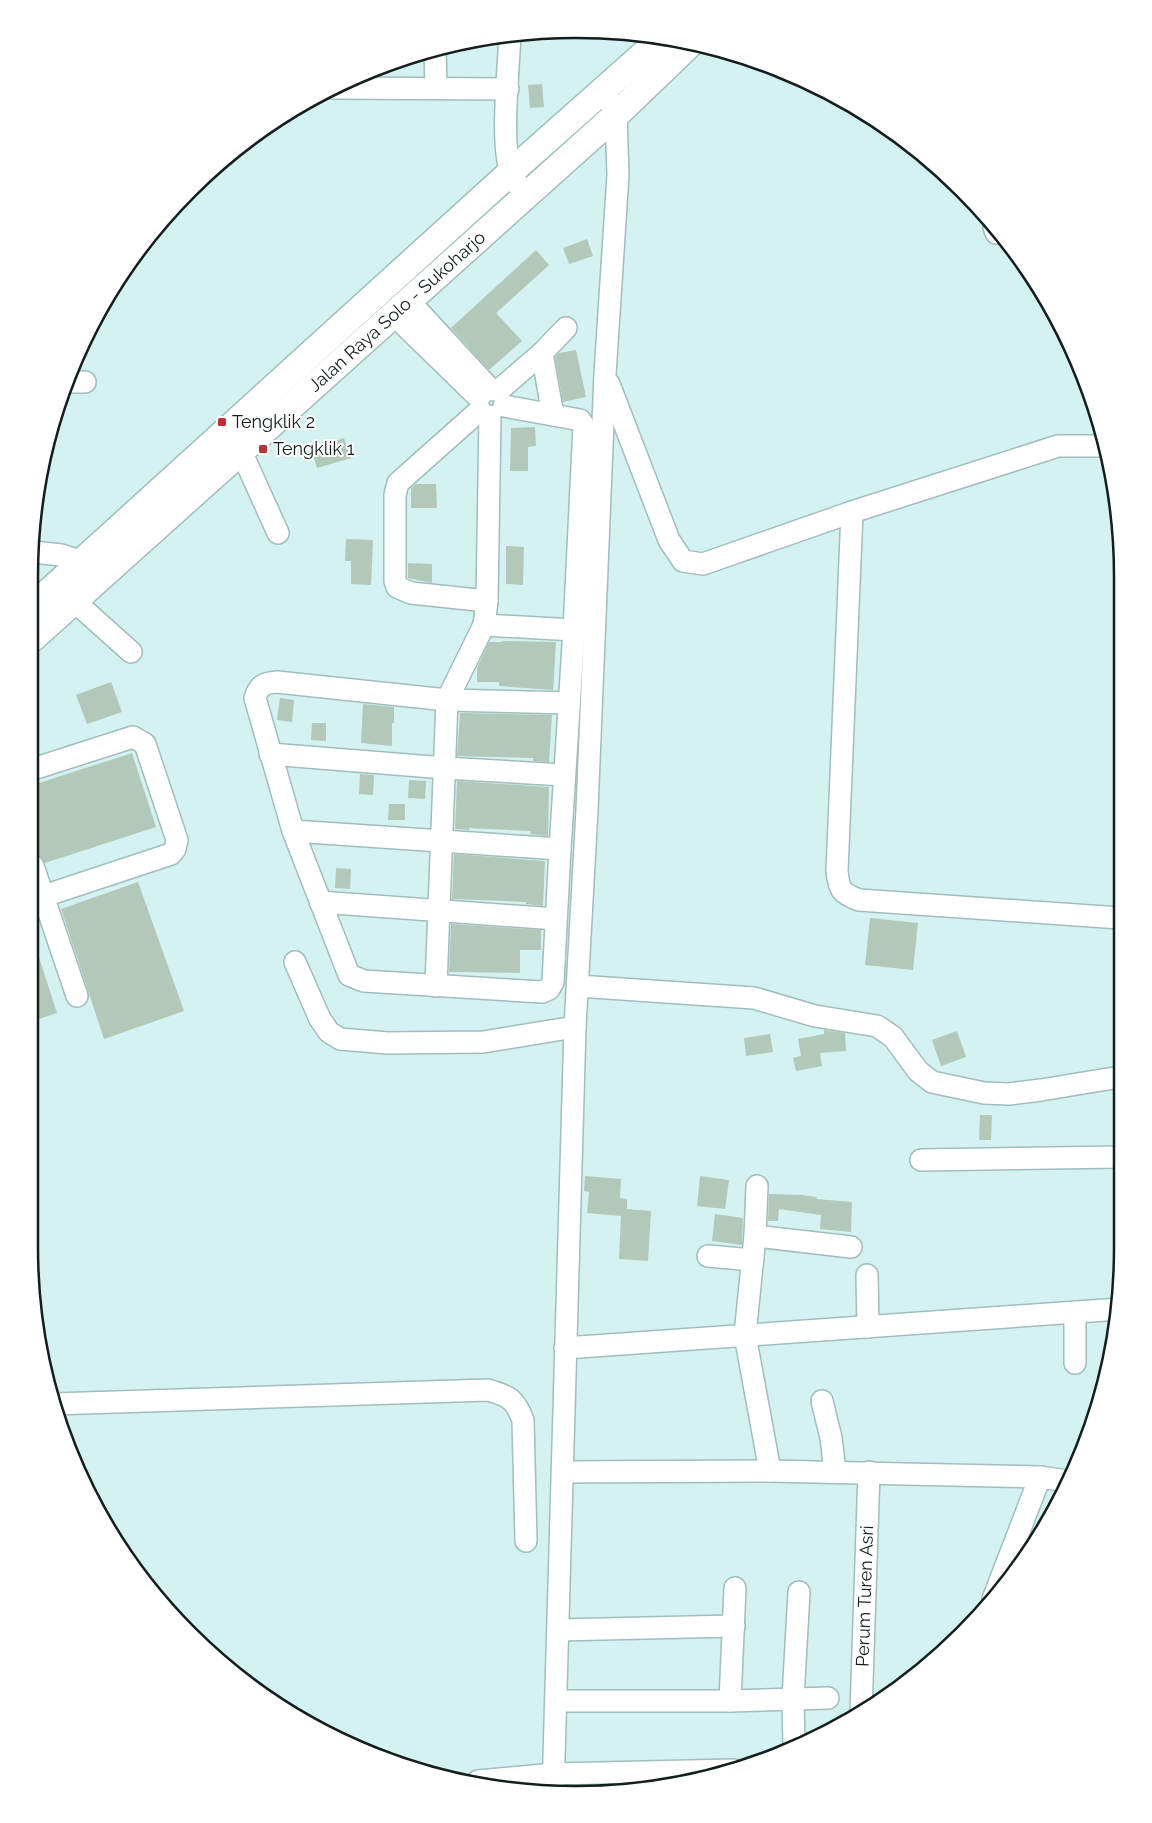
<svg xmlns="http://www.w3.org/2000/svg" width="1152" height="1823" viewBox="0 0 1152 1823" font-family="Raleway,sans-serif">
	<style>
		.building { fill: #b2c8ba }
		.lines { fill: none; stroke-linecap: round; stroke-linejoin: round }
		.minor-casing { stroke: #a1bebc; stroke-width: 24 }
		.major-casing { stroke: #a1bebc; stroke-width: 29 }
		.minor { stroke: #fff; stroke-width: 21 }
		.major { stroke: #fff; stroke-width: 26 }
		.poi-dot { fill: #bf2f35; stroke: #fff; stroke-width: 2 }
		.labels { text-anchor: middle; stroke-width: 4; stroke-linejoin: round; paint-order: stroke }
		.street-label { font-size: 18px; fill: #131e1d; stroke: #fff }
		.poi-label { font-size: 18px; fill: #131e1d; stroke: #fff; text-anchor: start }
		.rim { fill: none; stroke: #131e1d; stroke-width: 2.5 }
	</style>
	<rect width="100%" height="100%" fill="#d4f2f0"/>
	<g class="building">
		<polygon points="542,84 544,107 530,108 528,85"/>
		<polygon points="587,239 593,256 569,264 563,248"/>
		<polygon points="536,250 549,265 496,313 522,341 489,370 451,328"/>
		<polygon points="576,350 586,397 563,402 555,357 559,353"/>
		<polygon points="535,427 536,446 528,447 528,471 510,471 511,428"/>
		<polygon points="344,438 351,458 317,468 311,449"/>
		<polygon points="416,484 436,484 437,508 411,508 411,488"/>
		<polygon points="346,539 373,540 371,585 351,584 351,561 345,561"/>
		<polygon points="506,546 524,547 523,585 506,584"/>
		<polygon points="408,563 432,564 432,583 408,578"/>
		<polygon points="502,641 556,642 553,690 499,686 499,682 477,682 477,668 489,642 502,642"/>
		<polygon points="111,682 122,712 87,724 76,695"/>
		<polygon points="280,698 294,700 292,722 277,720"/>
		<polygon points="363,704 394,707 394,723 392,723 392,746 361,743"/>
		<polygon points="460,713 552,715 549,762 533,761 533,758 457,756"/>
		<polygon points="312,723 326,723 326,741 311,740"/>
		<polygon points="132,753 156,827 45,863 37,854 33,843 33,785"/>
		<polygon points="360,774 374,775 373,795 359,794"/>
		<polygon points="409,780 426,781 425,799 408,798"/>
		<polygon points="457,781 549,787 548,836 530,834 531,831 469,828 469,830 455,829"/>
		<polygon points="389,804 405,804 405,820 388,820"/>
		<polygon points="454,854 545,861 543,906 526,904 526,902 452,899"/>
		<polygon points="336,868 351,869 350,889 335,888"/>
		<polygon points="138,882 184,1011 104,1039 61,909"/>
		<polygon points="870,918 918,923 913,970 865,965"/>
		<polygon points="451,924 541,930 541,950 520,950 520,973 449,972"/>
		<polygon points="36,948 57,1013 33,1021 33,949"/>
		<polygon points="824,1030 845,1033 846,1051 820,1053 822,1066 796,1071 793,1058 801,1056 798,1039 824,1034"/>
		<polygon points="957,1031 966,1057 941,1066 932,1040"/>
		<polygon points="770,1034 773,1052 746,1056 744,1038"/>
		<polygon points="980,1115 992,1115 991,1140 979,1140"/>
		<polygon points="585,1176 621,1179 620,1198 627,1199 627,1209 651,1211 648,1261 619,1259 621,1216 587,1213 589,1192 584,1191"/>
		<polygon points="700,1176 729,1180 725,1209 697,1206"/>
		<polygon points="769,1194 802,1195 817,1197 816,1199 852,1202 851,1232 820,1229 821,1215 779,1209 778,1221 768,1221"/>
		<polygon points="715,1214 743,1218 742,1245 712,1241"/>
	</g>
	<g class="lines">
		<defs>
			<g id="minor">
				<path d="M510 33C509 65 500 146 511 172 514 180 520 187 524 195"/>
				<polyline points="435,50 436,87"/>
				<polyline points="333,88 508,89"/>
				<polyline points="994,227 996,233"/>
				<polyline points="408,300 491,390"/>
				<polyline points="393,314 479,398"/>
				<polyline points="66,382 85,382"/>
				<polyline points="609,384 669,540 683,561 703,564 852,512 1058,446 1106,446"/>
				<polyline points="498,391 542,353 566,328"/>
				<polyline points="504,406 553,415 542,353"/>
				<polyline points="480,410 398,483 395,495 395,581 397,587 411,593 487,601"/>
				<polyline points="553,415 580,420 584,426 574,630 560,849"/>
				<polyline points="241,451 278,533"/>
				<path d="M852 512 837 871C839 890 841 893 859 900L1120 918"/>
				<polyline points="33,552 61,555 83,562"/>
				<polyline points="73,600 131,652"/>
				<polyline points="484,625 574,630"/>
				<polyline points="270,754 445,768 564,775"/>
				<polyline points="33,769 133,737 145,744 177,840 175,849 171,854 44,896"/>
				<path d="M293 831 560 849 553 982 549 989 542 992 364 981 349 975 293 831 255 698C259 685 264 683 277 682L447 700 569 703"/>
				<polyline points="33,866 77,996"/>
				<polyline points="320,902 556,919"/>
				<polyline points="295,962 320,1019 329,1032 340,1039 388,1043 483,1042 575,1027"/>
				<polyline points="436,986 447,700 484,625 487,601 490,416"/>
				<polyline points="578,986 754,998 815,1016 877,1026 893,1037 918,1071 932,1082 984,1093 1009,1094 1041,1090 1120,1077"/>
				<polyline points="921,1160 1119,1157"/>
				<polyline points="757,1186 755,1236 745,1335 770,1471"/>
				<polyline points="755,1236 851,1247"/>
				<polyline points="708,1256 753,1260"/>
				<polyline points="867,1275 868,1327"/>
				<polyline points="1075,1312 1075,1363"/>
				<polyline points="565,1348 1119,1309"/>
				<polyline points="822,1401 831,1438 835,1471"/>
				<path d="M53 1404 488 1390C509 1396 515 1399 523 1420L526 1541"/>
				<polyline points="563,1472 770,1471 1040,1477 1067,1481"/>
				<polyline points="993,1599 1040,1477"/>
				<polyline points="558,1630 734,1626"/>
				<polyline points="556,1701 730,1701 828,1698"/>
				<polyline points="730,1701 735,1588"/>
				<path id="s1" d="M861 1712 869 1472"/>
				<polyline points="794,1748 793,1698 799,1592"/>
				<polyline points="478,1781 554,1774 734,1770"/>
				<polyline points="553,1793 575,1027 587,810 605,374 618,175 616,115 611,103"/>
			</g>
			<g id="major">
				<polyline points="33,606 511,172 662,38"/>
				<path id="s2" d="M33 638 616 115 691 43"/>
			</g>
		</defs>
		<use href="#minor" class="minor-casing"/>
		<use href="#major" class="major-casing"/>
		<use href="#minor" class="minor"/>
		<use href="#major" class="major"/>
	</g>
	<g class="poi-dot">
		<rect x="217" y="417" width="10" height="10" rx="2.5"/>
		<rect x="258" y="444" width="10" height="10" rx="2.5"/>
	</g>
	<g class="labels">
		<g class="street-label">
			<text dy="6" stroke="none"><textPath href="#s2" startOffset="489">Jalan Raya Solo - Sukoharjo</textPath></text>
			<text dy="6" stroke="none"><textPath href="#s1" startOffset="116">Perum Turen Asri</textPath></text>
		</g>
		<g class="poi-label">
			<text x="232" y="428">Tengklik 2</text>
			<text x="273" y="455">Tengklik 1</text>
		</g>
	</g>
	<path d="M0 0H1152V1823H0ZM576 38H576A538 538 0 0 1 1114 576V1248A538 538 0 0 1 576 1786H576A538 538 0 0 1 38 1248V576A538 538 0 0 1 576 38Z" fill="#fff" fill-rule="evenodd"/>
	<path class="rim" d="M576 38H576A538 538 0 0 1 1114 576V1248A538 538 0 0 1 576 1786H576A538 538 0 0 1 38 1248V576A538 538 0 0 1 576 38Z"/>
</svg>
